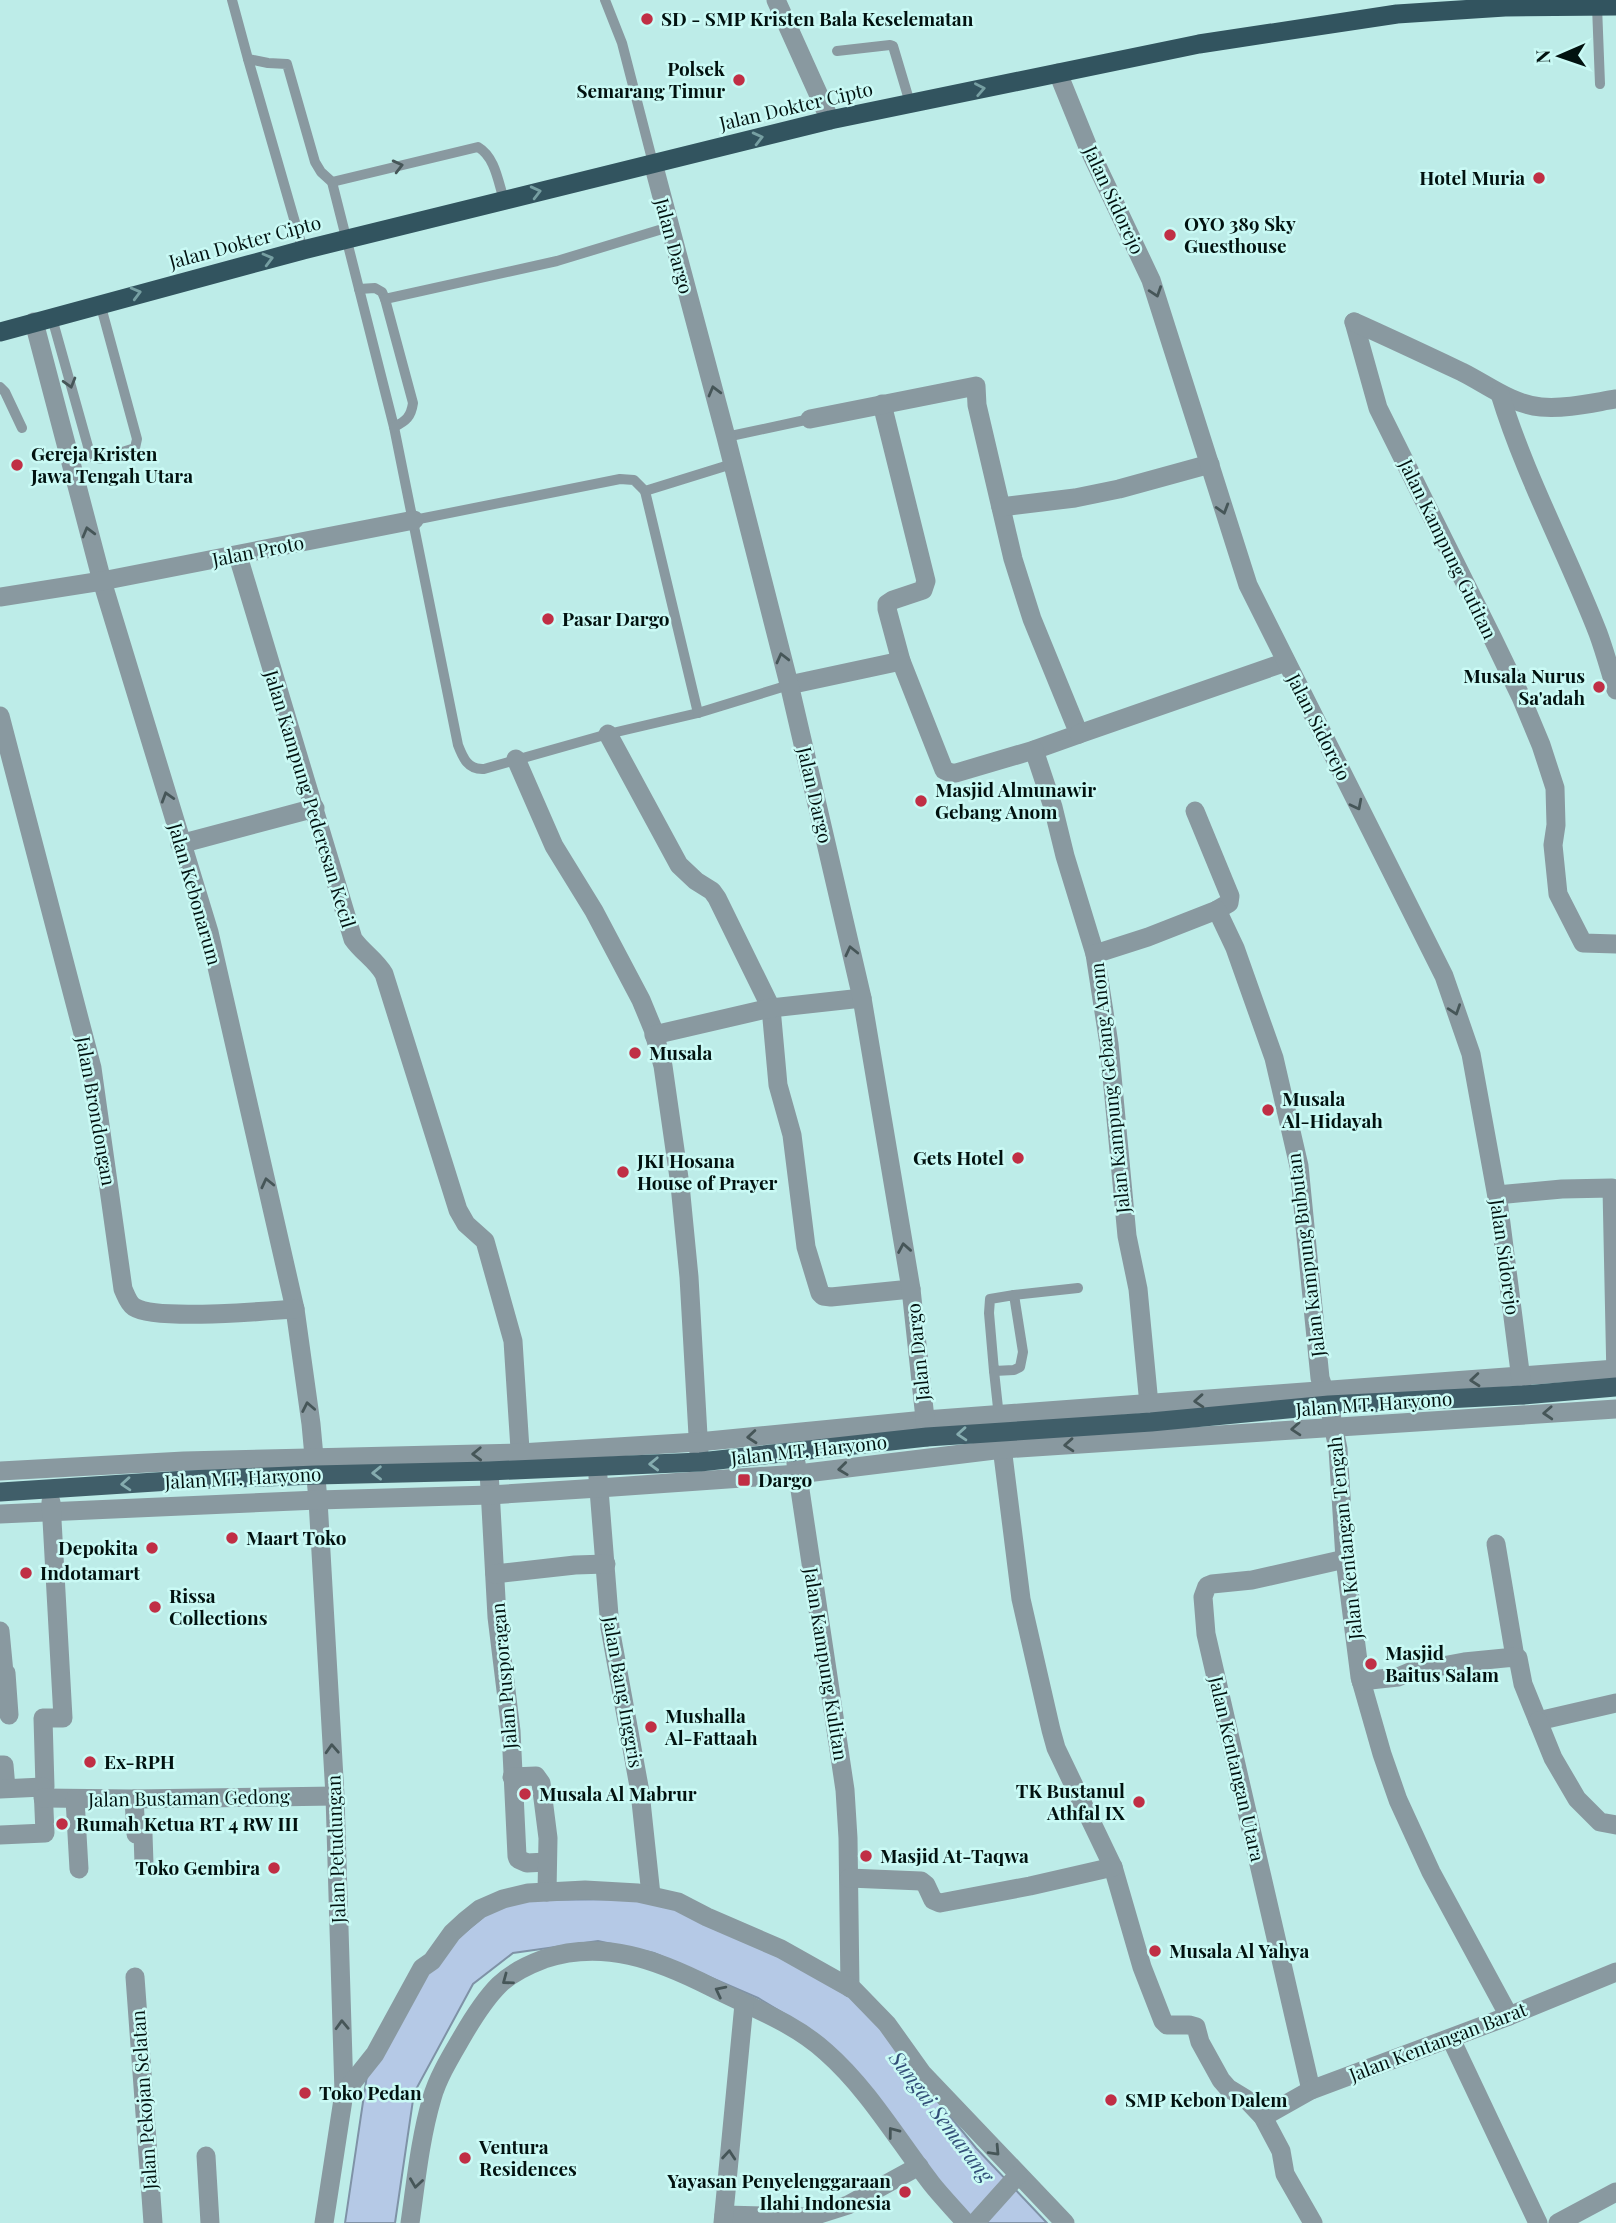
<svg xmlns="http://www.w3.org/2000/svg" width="1616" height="2223" viewBox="0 0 1616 2223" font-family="'Playfair Display',serif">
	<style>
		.water { fill: #b5c9e6; stroke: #7f92a6; stroke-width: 2 }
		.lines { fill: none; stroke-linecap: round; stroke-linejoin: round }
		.service { stroke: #8999a0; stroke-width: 10 }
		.minor { stroke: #8999a0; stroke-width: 19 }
		.tertiary { stroke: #8999a0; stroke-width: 19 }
		.primary { stroke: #405e69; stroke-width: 19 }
		.trunk { stroke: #32545f; stroke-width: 19 }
		.oneway { stroke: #769fa2 }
		.oneway2 { stroke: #465658 }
		.oneway3 { stroke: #85acaf }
		.poi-dot { fill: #c02f45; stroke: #cafaf5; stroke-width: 2.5 }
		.labels { text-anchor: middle; stroke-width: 5; stroke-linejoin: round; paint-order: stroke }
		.poi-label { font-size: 19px; font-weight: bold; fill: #021210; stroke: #cafaf5; text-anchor: start }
		.street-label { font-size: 19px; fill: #021210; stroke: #cafaf5 }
		.water-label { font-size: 21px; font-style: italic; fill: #334f78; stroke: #cafaf5 }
	</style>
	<rect width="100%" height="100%" fill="#bdece8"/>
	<polygon class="water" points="659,1899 852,1992 918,2077 976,2148 1047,2223 976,2223 793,2019 758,1998 654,1953 598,1941 513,1953 473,1984 414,2093 395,2223 345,2223 367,2075 424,1967 503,1900"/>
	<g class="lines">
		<g class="service">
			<path d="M232 0 248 59 268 63 287 64 315 162 321 172 332 182 394 427 458 745C463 758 468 770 484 769L608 734 698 713 645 491"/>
			<polyline points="605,0 622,43 653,163"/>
			<polyline points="1597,6 1600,84"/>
			<polyline points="837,51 890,45 893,46 910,103"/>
			<polyline points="248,59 303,250"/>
			<path d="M332 182 478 147C495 157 498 181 504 200"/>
			<polyline points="359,289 375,288 382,292 385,299 557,261 669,227"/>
			<path d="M385 299 413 403C411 417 406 421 394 427"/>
			<polyline points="52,318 89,450 92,457 100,459 135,448 137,439 100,303"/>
			<polyline points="0,387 5,392 22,428"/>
			<polyline points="726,437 810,419"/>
			<polyline points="414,520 620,479 634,480 645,491 732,464"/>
			<polyline points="698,713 789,685"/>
			<polygon points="1014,1295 1023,1352 1020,1367 1014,1370 994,1371 989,1313 990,1299"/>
			<polyline points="1014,1295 1078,1288"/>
			<polyline points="994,1371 999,1417"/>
		</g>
		<g class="minor">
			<polyline points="34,322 102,581 209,932 295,1309 311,1424 318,1500 335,1796 344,2093 324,2223"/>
			<polyline points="1354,322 1378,408 1493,639 1521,697 1541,745 1555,788 1556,825 1553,845 1558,894 1583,943 1616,944"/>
			<path d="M1354 322C1390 338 1426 355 1462 372 1488 385 1511 404 1541 407 1566 409 1591 403 1616 399"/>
			<path d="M1500 394C1525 476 1567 553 1598 633 1605 652 1610 671 1616 690"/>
			<polyline points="882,404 926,581 923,590 893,600 887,604 887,609 901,661"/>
			<polyline points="810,419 976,386 977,405 1013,559 1032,619 1079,734 1034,750"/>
			<polyline points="1001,507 1075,498 1119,489 1210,464"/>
			<path d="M238 556 353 939C362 952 376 960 384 974L458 1210 466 1224 485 1241 513 1341 521 1465"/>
			<polyline points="0,597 102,581 414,520"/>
			<polyline points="789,685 901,661 944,770 951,773 956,773 1034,750 1053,807 1065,856 1095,954 1109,1044 1127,1236 1138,1289 1150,1415"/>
			<path d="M0 716 92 1068 123 1289C126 1295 128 1303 134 1307 156 1321 265 1311 295 1309"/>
			<polyline points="608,734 679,865 696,881 712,891 717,898 771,1008 778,1085 792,1135 806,1247 820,1293 823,1296 831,1297 911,1289"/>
			<polyline points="1079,734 1286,662"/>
			<polyline points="516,759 554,846 594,911 641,1000 653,1029 663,1066 680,1185 689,1277 699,1453"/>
			<polyline points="1195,811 1230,896 1229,903 1217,910"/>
			<polyline points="180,844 315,808"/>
			<polyline points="1095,954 1148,937 1217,910 1235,948 1274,1058 1299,1166 1320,1378 1329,1405 1338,1449 1345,1559 1360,1677 1382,1754 1398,1800 1431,1872 1509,2016"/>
			<polyline points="654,1035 771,1008 862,998"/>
			<polyline points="1497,1195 1562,1189 1612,1188 1616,1379"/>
			<polyline points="1001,1439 1021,1599 1051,1730 1056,1748 1113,1867 1142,1967 1163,2021 1167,2025 1189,2025 1196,2027 1200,2042 1221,2080 1228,2088 1246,2099 1263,2117 1281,2151 1285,2174 1313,2223"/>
			<polyline points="796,1463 845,1790 848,1838 850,1988"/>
			<polyline points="0,1471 184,1461 520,1453 698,1442 925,1420 1616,1369"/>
			<polyline points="489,1471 497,1617 511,1731 517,1856 518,1859 527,1863 547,1862"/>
			<polyline points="598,1477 610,1628 640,1792 651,1895"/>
			<polyline points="0,1514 318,1500 490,1495 599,1488 798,1474 1003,1449 1616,1409"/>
			<polyline points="1496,1544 1515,1657"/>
			<polyline points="495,1574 575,1565 606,1564"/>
			<polyline points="0,1631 4,1673 6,1673 9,1715"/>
			<polyline points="1361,1681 1398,1677 1410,1672 1464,1662 1515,1657 1518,1658 1523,1684 1538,1721 1616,1703"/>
			<polyline points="1538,1721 1553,1758 1577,1799 1600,1822 1616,1825"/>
			<polyline points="0,1765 4,1765 6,1788"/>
			<polyline points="512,1777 536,1776 541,1783 548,1838 547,1892"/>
			<polyline points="43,1787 45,1787 43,1718 63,1718 51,1502"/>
			<polyline points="0,1789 43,1787 45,1833 0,1835"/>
			<polyline points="43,1798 134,1799 335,1796"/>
			<polyline points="75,1799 79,1869"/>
			<polyline points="134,1799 136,1834 143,1834 144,1864"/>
			<polyline points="849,1878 921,1881 926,1885 933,1900 940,1903 1030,1886 1113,1867"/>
			<polyline points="135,1977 153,2223"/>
			<polyline points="1451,2039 1538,2223"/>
			<polyline points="1311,2090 1206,1634 1203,1597 1207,1586 1212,1584 1252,1580 1345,1559"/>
			<polyline points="344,2093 375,2054 422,1968 432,1961 452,1933 465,1921 480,1909 503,1899 528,1893 585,1890 638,1893 678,1902 707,1917 781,1949 854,1990 887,2024 922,2073 1065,2223"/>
			<polyline points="1263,2117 1311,2090 1509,2016 1616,1972"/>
			<polyline points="206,2156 210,2223"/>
			<polyline points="724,2215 810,2217 848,2205 919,2166"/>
			<path d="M410 2223C416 2181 420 2139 432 2098 438 2077 451 2056 462 2037 473 2018 484 2000 499 1985 511 1973 528 1965 544 1959 603 1939 658 1960 711 1987 750 2007 793 2022 826 2052 868 2089 897 2139 931 2183 942 2197 955 2210 966 2223"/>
			<polyline points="723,2223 744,2004"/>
			<polyline points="975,2223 1018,2175"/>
			<polyline points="1558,2223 1616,2192"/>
		</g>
		<g class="tertiary">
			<polyline points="776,0 830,120"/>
			<polyline points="1058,73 1088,147 1151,280 1248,585 1444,976 1471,1054 1499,1208 1523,1395"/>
			<polyline points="653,163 726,437 790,688 862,998 911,1289 927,1437"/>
		</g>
		<polyline class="primary" points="0,1492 186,1480 316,1475 489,1471 700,1462 927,1437 1151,1422 1329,1405 1523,1395 1616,1387"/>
		<polyline class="trunk" points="0,332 303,250 830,120 1199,44 1397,14 1505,7 1616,6"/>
	</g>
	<defs><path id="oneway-chevron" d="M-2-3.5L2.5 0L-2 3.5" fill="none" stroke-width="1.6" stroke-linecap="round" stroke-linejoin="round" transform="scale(1.75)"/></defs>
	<g class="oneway">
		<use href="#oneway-chevron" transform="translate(980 89) rotate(-11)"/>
		<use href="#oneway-chevron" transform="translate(758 138) rotate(-14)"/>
		<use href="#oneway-chevron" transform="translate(536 192) rotate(-14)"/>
		<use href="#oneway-chevron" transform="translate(268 259) rotate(-15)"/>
		<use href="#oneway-chevron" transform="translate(136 293) rotate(-15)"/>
	</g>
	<g class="oneway2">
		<use href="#oneway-chevron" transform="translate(398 166) rotate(-14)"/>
		<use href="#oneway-chevron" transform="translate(1156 292) rotate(71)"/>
		<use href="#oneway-chevron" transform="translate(70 383) rotate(74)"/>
		<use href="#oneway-chevron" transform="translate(714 391) rotate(-105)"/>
		<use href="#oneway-chevron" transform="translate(1223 509) rotate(73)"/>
		<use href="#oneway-chevron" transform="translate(88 532) rotate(-105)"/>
		<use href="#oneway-chevron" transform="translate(782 658) rotate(-104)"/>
		<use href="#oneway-chevron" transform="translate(167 797) rotate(-107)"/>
		<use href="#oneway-chevron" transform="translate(1357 805) rotate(63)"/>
		<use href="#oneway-chevron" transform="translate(851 951) rotate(-103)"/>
		<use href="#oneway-chevron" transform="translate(1455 1010) rotate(71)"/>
		<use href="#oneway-chevron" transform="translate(267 1183) rotate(-103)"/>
		<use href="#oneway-chevron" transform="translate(904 1248) rotate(-100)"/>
		<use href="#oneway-chevron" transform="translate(1475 1380) rotate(175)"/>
		<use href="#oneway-chevron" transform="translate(1199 1401) rotate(176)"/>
		<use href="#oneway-chevron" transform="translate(308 1407) rotate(-101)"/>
		<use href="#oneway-chevron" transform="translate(1548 1413) rotate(177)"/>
		<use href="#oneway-chevron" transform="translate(1296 1429) rotate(176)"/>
		<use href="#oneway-chevron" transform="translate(752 1437) rotate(175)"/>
		<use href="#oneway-chevron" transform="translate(1069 1445) rotate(176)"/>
		<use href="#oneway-chevron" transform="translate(477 1454) rotate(178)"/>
		<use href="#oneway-chevron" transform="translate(843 1469) rotate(173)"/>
		<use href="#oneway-chevron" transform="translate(332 1749) rotate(-93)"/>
		<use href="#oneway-chevron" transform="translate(507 1980) rotate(143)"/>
		<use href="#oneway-chevron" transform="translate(720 1991) rotate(-153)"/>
		<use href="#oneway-chevron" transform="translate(342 2025) rotate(-92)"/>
		<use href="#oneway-chevron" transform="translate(893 2132) rotate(-127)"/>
		<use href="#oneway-chevron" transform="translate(995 2151) rotate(47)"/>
		<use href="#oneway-chevron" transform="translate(729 2155) rotate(-85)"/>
		<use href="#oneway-chevron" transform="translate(416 2183) rotate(98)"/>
	</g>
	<g class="oneway3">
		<use href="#oneway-chevron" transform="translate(962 1434) rotate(176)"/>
		<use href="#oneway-chevron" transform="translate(654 1464) rotate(178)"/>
		<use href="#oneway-chevron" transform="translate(377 1473) rotate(179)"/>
		<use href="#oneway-chevron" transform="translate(126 1484) rotate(176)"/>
	</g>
	<g class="poi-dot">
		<circle cx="647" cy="19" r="7"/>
		<circle cx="739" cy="80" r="7"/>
		<circle cx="1539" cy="178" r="7"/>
		<circle cx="1170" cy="235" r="7"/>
		<circle cx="17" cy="465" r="7"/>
		<circle cx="548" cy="619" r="7"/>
		<circle cx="1599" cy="687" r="7"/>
		<circle cx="921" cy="801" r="7"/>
		<circle cx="635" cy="1053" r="7"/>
		<circle cx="1268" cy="1110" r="7"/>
		<circle cx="1018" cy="1158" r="7"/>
		<circle cx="623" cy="1172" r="7"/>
		<rect x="737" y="1473" width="14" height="14" rx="3.5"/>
		<circle cx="232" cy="1538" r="7"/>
		<circle cx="152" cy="1548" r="7"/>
		<circle cx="26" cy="1573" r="7"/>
		<circle cx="155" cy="1607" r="7"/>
		<circle cx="1371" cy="1664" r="7"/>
		<circle cx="651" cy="1727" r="7"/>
		<circle cx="90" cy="1762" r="7"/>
		<circle cx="525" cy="1794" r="7"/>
		<circle cx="1139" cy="1802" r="7"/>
		<circle cx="62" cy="1824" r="7"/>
		<circle cx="866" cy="1856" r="7"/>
		<circle cx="274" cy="1868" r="7"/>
		<circle cx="1155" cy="1951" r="7"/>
		<circle cx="305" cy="2093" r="7"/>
		<circle cx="1111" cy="2100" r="7"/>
		<circle cx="465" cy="2158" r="7"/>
		<circle cx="905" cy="2192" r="7"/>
	</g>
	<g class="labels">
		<g class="poi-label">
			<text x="661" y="26">SD - SMP Kristen Bala Keselematan</text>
			<text x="725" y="76" text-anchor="end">Polsek<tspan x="725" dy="22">Semarang Timur</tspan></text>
			<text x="1525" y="185" text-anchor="end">Hotel Muria</text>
			<text x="1184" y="231">OYO 389 Sky<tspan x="1184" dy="22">Guesthouse</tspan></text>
			<text x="31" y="461">Gereja Kristen<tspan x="31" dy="22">Jawa Tengah Utara</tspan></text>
			<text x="562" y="626">Pasar Dargo</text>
			<text x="1585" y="683" text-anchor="end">Musala Nurus<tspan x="1585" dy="22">Sa'adah</tspan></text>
			<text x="935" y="797">Masjid Almunawir<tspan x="935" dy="22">Gebang Anom</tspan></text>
			<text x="649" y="1060">Musala</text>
			<text x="1282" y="1106">Musala<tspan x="1282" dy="22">Al-Hidayah</tspan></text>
			<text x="1004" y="1165" text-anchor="end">Gets Hotel</text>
			<text x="637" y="1168">JKI Hosana<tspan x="637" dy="22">House of Prayer</tspan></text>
			<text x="758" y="1487">Dargo</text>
			<text x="246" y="1545">Maart Toko</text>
			<text x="138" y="1555" text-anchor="end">Depokita</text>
			<text x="40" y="1580">Indotamart</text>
			<text x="169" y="1603">Rissa<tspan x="169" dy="22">Collections</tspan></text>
			<text x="1385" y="1660">Masjid<tspan x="1385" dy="22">Baitus Salam</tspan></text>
			<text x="665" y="1723">Mushalla<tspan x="665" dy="22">Al-Fattaah</tspan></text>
			<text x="104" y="1769">Ex-RPH</text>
			<text x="1125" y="1798" text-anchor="end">TK Bustanul<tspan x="1125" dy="22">Athfal IX</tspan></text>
			<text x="539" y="1801">Musala Al Mabrur</text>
			<text x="76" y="1831">Rumah Ketua RT 4 RW III</text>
			<text x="880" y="1863">Masjid At-Taqwa</text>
			<text x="260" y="1875" text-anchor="end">Toko Gembira</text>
			<text x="1169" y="1958">Musala Al Yahya</text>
			<text x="319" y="2100">Toko Pedan</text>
			<text x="1125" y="2107">SMP Kebon Dalem</text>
			<text x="479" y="2154">Ventura<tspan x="479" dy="22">Residences</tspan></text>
			<text x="891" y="2188" text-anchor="end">Yayasan Penyelenggaraan<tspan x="891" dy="22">Ilahi Indonesia</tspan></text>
		</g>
		<g class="street-label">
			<text transform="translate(796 106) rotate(-13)" y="7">Jalan Dokter Cipto</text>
			<text transform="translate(1114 200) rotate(65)" y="7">Jalan Sidorejo</text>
			<text transform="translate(245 242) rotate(-15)" y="7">Jalan Dokter Cipto</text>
			<text transform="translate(674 246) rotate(75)" y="7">Jalan Dargo</text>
			<text transform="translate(1448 549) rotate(64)" y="7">Jalan Kampung Gutitan</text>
			<text transform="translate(258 551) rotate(-11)" y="7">Jalan Proto</text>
			<text transform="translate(1319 727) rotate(63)" y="7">Jalan Sidorejo</text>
			<text transform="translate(815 795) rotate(77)" y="7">Jalan Dargo</text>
			<text transform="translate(310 799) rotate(73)" y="7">Jalan Kampung Pederesan Kecil</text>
			<text transform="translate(195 894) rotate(74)" y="7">Jalan Kebonarum</text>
			<text transform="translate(1110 1088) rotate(-96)" y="7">Jalan Kampung Gebang Anom</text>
			<text transform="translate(96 1111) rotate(80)" y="7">Jalan Brondongan</text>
			<text transform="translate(1306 1255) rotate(-97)" y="7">Jalan Kampung Bubutan</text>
			<text transform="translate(1505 1257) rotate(82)" y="7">Jalan Sidorejo</text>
			<text transform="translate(918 1352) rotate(-96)" y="7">Jalan Dargo</text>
			<text transform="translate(1374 1404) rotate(-4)" y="7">Jalan MT. Haryono</text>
			<text transform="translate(809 1450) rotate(-6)" y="7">Jalan MT. Haryono</text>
			<text transform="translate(243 1478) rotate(-3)" y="7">Jalan MT. Haryono</text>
			<text transform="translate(1345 1538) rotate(-96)" y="7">Jalan Kentangan Tengah</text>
			<text transform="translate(826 1664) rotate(81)" y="7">Jalan Kampung Kulitan</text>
			<text transform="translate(504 1676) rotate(-95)" y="7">Jalan Pusporagan</text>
			<text transform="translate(623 1692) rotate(80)" y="7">Jalan Bang Inggris</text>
			<text transform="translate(1237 1769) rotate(77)" y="7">Jalan Kentangan Utara</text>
			<text transform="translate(189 1798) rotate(-1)" y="7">Jalan Bustaman Gedong</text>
			<text transform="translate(336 1849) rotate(-92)" y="7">Jalan Petudungan</text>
			<text transform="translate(1438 2042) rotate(-21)" y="7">Jalan Kentangan Barat</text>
			<text transform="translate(144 2100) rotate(-94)" y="7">Jalan Pekojan Selatan</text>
		</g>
		<g class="water-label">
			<text transform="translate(941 2117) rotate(53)" y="7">Sungai Semarang</text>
		</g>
	</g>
	<g transform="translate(1560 56) rotate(268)" stroke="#cafaf5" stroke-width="5" paint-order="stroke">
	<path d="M0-5L12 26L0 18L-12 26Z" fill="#021210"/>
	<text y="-10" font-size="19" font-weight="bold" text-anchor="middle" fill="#021210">N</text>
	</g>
</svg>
